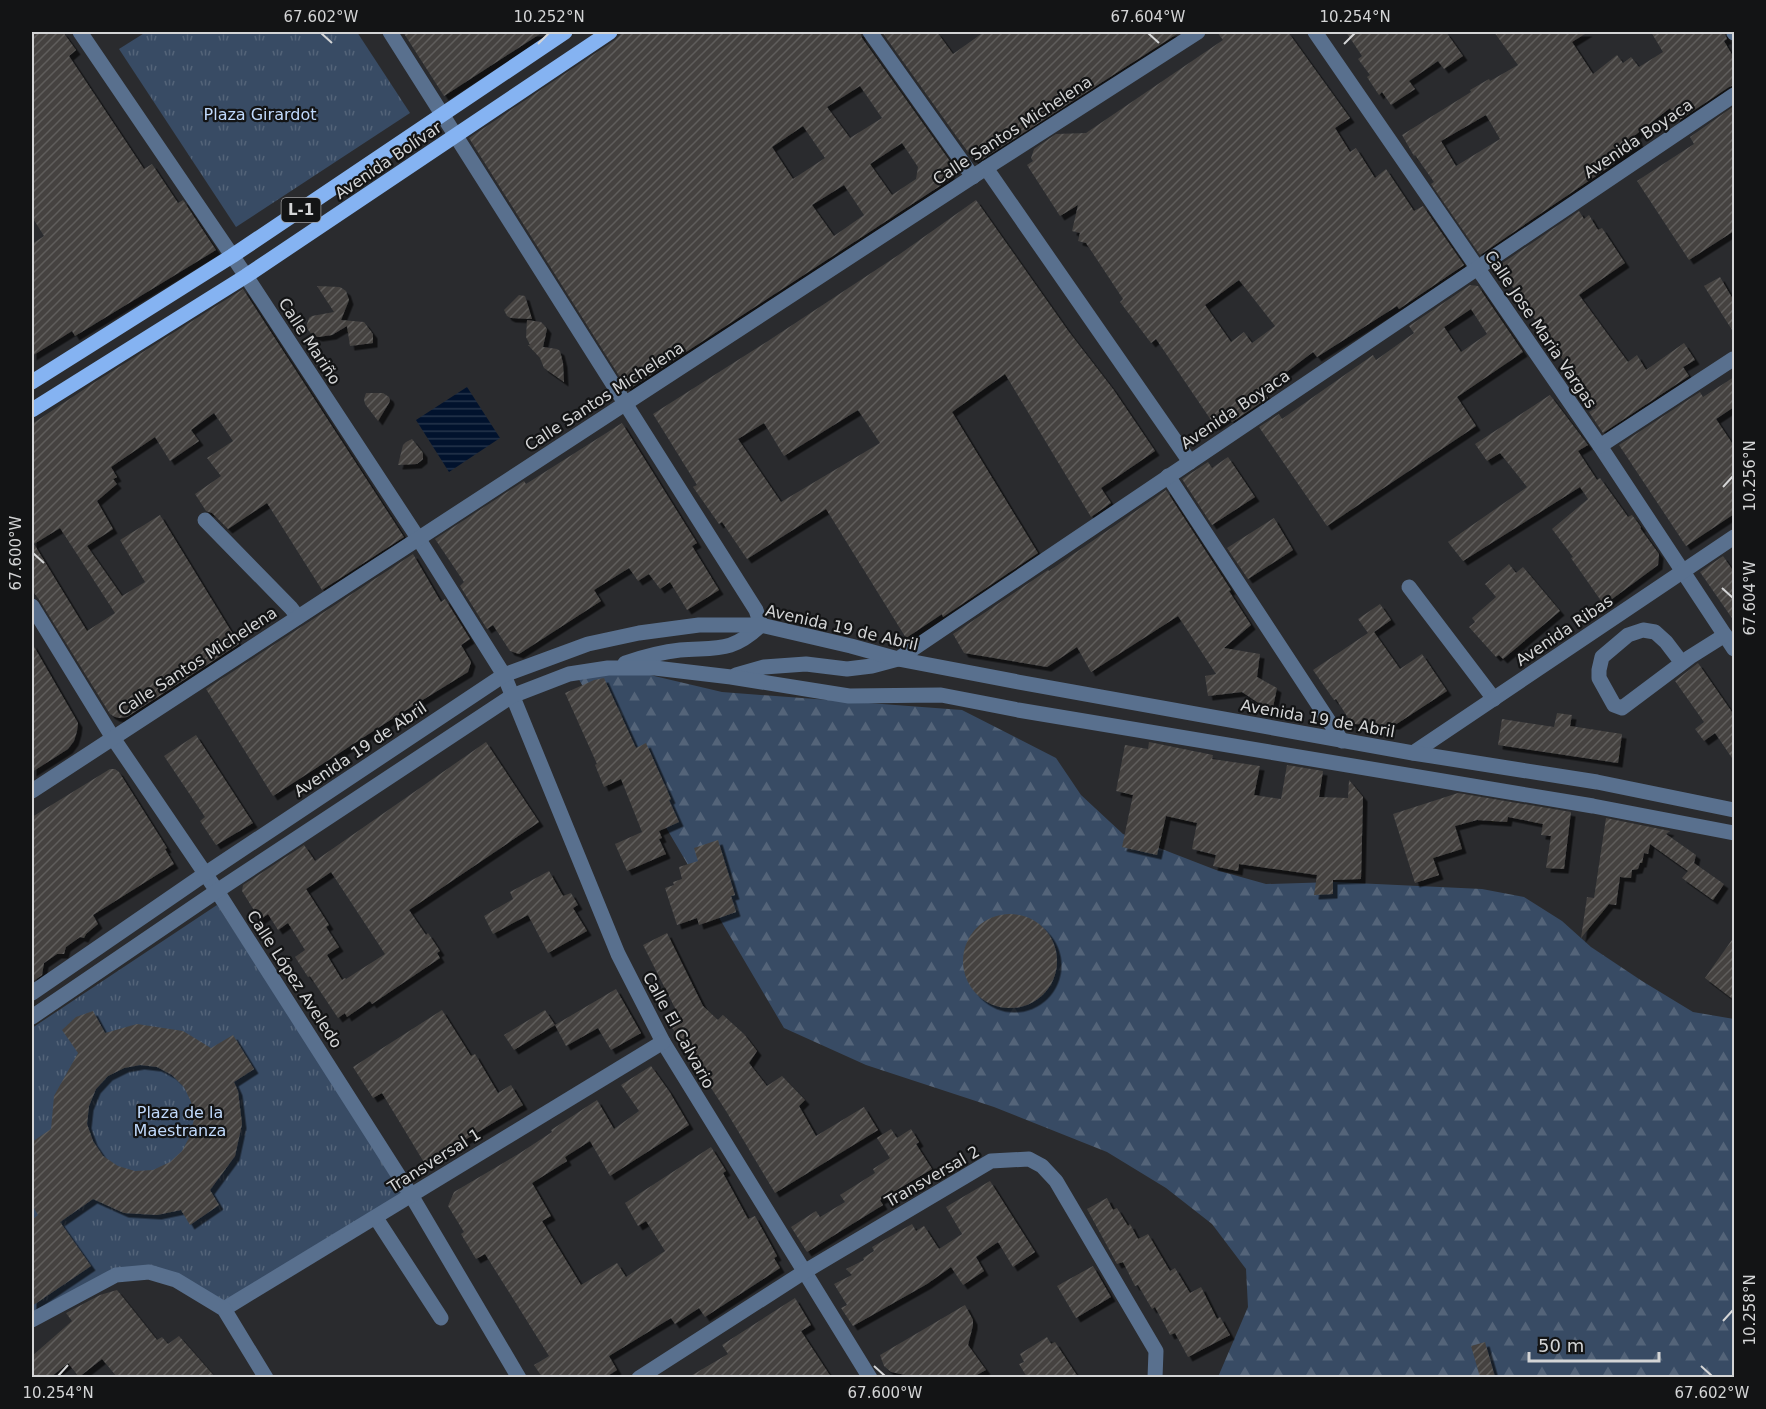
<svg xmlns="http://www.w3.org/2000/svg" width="1766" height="1409" viewBox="0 0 1766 1409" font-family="'DejaVu Sans',sans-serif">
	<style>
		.forest { fill: url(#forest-firs) }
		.park { fill: url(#park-tufts) }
		.water { fill: url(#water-rules) }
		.building { fill: url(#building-hatch); fill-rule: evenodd; filter: url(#shadow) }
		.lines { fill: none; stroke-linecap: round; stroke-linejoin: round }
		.minor { stroke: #59708e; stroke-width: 15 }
		.major { stroke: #85b3f2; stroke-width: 15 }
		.ticks { fill: none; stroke: #d4d5d6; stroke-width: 2 }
		.labels { text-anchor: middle; stroke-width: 4.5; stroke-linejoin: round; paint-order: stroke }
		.shield { fill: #131415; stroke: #9a9b9c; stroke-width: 1.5 }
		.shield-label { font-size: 15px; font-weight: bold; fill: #d4d5d6 }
		.park-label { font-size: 16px; fill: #c0d9fb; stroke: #131415 }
		.street-label { font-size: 16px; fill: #d4d5d6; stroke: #131415 }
		.neatline { fill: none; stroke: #d4d5d6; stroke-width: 2 }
		.ticks-label { font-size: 15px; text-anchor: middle; fill: #d4d5d6 }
	</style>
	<defs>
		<pattern id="forest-firs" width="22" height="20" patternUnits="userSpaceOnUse" patternTransform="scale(1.5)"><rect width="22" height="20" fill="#384b64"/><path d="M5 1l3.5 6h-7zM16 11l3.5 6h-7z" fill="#546479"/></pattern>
		<pattern id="park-tufts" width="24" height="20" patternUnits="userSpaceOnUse" patternTransform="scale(1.5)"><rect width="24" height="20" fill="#384b64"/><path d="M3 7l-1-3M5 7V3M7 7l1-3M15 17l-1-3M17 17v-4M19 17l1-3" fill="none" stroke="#546479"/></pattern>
		<pattern id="water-rules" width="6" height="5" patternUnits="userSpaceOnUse" patternTransform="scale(1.5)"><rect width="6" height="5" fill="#01122d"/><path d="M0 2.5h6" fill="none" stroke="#25344b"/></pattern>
		<pattern id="building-hatch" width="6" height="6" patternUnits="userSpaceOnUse" patternTransform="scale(1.5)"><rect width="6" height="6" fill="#454341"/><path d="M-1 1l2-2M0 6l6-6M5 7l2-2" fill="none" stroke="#5f5d5c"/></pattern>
		<filter id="shadow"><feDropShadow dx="4.5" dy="4.5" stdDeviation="0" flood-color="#0009"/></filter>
	</defs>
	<rect width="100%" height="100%" fill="#2a2b2e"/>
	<polygon class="forest" points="616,667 722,692 962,710 1056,758 1081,795 1123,834 1216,870 1266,884 1334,882 1482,889 1524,897 1562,921 1591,947 1642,981 1693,1012 1734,1019 1734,1377 1218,1377 1248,1307 1246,1269 1212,1224 1166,1188 1107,1152 994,1107 866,1065 784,1028 578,678"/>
	<g class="park">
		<polygon points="146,32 357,32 410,113 236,227 119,49"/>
		<polygon points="217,905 404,1192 223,1302 146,1266 34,1311 32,1307 32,1028"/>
	</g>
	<polygon class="water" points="467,387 500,438 449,472 416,420"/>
	<g class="building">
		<polygon points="32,32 63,32 76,50 69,56 144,169 152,164 178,203 183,200 216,250 75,336 72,331 32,356 32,244 44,236 32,217"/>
		<polygon points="403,32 543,32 444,96"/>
		<path d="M623 32H860L862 38 952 164 949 180 628 390 469 138 615 40ZM860 86 882 118 850 138 827 107ZM803 126 825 158 793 179 772 147ZM902 143 918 167 916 179 892 195 870 164ZM844 185 864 215 834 236 812 205Z"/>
		<polygon points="882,32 937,32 953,54 984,32 1180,32 978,162 974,160 957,137"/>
		<path d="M1217 32H1288L1350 118 1335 128 1350 152 1356 148 1375 178 1386 169 1414 211 1423 206 1464 265 1399 309 1397 306 1317 357 1313 352 1263 390 1268 398 1232 422 1228 417 1215 426 1156 339 1151 343 1120 302 1123 299 1086 243 1078 241 1080 233 1072 231 1078 205 1060 216 1027 165 1033 161 1031 158 1034 149 1056 134 1086 133 1223 40ZM1239 280 1275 326 1252 343 1244 332 1231 342 1205 305Z"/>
		<polygon points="1346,32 1446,32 1463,56 1444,69 1438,61 1409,81 1415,89 1391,105 1382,92 1379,95 1367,77 1370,75 1358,59 1362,56"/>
		<path d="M1494 32H1588L1572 42 1593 74 1617 55 1623 63 1631 57 1639 67 1663 52 1651 32H1724L1727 39 1724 41 1734 58V85L1729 87 1678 121 1670 108 1634 136 1641 145 1614 161 1615 163 1480 255 1431 184 1434 182 1415 155 1414 156 1402 135 1471 92 1470 90 1489 79 1490 81 1518 65ZM1486 115 1500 139 1456 166 1441 141Z"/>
		<polygon points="1734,106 1734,231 1689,260 1637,181 1694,144 1690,137"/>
		<path d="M976 200 1069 332 1113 389 1155 451 1101 488 1111 503 1091 517 1005 374 952 412 1038 553 943 617 942 614 906 638 826 509 747 559 722 522 719 524 693 487 697 485 653 414 768 341 897 256ZM858 410 880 443 781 502 738 439 764 423 784 456Z"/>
		<polygon points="1579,211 1584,219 1589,215 1598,230 1602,228 1625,263 1579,295 1628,362 1637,355 1646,370 1684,343 1695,360 1683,367 1689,376 1603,433 1589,412 1596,408 1498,266"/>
		<polygon points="1720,277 1734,301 1734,333 1704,286"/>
		<path d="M1470 285 1478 286 1523 352 1457 397 1476 426 1327 526 1259 427 1279 414 1282 419 1373 355 1376 360 1414 333 1409 326ZM1471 309 1487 334 1461 352 1444 327Z"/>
		<polygon points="317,286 340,287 346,291 349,300 341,320 364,322 373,334 373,343 350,346 347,326 332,335 318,337 312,335 306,327 309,318 312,316 334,312"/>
		<path d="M243 289 404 537 322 590 267 503 228 529 212 513 206 511 199 500 195 494 221 476 207 458 233 441 214 413 191 430 199 441 170 461 155 437 111 467 117 477 113 479 117 484 97 501 113 529 87 546 122 596 145 582 120 540 160 515 239 644 127 717 120 718 115 717 110 714 40 601 32 590V424L95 382ZM60 528 115 613 87 631 34 544Z"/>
		<polygon points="519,295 525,296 532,319 511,318 507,316 504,310"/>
		<polygon points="527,320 541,322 544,325 547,329 543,347 557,349 560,351 563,363 564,382 544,368 540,358 528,345 530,345 526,337"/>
		<polygon points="1734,377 1734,407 1716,419 1734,446 1734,514 1686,546 1619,445 1700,392 1703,397"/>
		<polygon points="366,393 383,393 389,397 390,400 389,403 378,421 365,404 364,399"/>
		<polygon points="1550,395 1588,445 1578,451 1597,480 1600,478 1628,517 1632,515 1641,527 1640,528 1659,554 1658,565 1604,605 1571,558 1573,557 1552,529 1588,499 1580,487 1463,561 1448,542 1527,487 1500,453 1487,461 1475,444"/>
		<polygon points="622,423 697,543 692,546 719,590 687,610 670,582 660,589 649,574 638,581 629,568 594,590 601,601 519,654 510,651 493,625 487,629 460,586 464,582 435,539 524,481 526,484"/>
		<polygon points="412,439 423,453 423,459 417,464 398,465 403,445 406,442"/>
		<polygon points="1228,457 1255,497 1212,525 1182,479 1208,462 1212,468"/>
		<polygon points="1166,490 1231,590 1229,591 1251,625 1224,648 1260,654 1257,677 1277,688 1272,712 1242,692 1208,696 1205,676 1216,674 1178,616 1091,672 1077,647 1047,667 964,653 953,634 1048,570 1049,571"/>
		<polygon points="1274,518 1293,550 1248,579 1227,548"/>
		<polygon points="413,554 441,602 445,599 470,639 461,645 471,662 468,672 395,717 273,796 206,689"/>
		<polygon points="1723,556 1734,572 1734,621 1700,572"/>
		<polygon points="1509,564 1516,573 1523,567 1560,611 1503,659 1499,655 1496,657 1469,627 1475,622 1472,618 1496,597 1485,584"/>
		<polygon points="1380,604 1391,620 1374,632 1400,669 1422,654 1447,691 1395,725 1352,724 1336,699 1334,700 1313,670 1368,633 1358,619"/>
		<polygon points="32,643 78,723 77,731 74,741 68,749 32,772"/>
		<polygon points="1698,663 1734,715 1734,761 1715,733 1704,741 1695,729 1704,722 1675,681"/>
		<polygon points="604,678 636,748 646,743 671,799 669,800 679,822 659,831 662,838 659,839 666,854 627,871 615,844 642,832 621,779 604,787 595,765 597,764 565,693 594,680"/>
		<polygon points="1557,713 1572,715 1570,726 1622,734 1618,763 1498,745 1502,719 1554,727"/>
		<polygon points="196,735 253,823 216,845 200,821 205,817 164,756"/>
		<path d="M486 742 539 822 409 910 426 935 428 933 440 951 437 953 440 958 372 1004 370 1001 347 1017 345 1013 338 1018 310 976 308 977 295 957 305 950 288 923 278 930 268 914 260 920 242 891 243 885 304 845 315 861ZM331 872 385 954 346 979 345 978 342 980 327 955 339 947 326 927 329 925 306 889Z"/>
		<polygon points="1149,742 1213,755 1212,759 1260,766 1254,795 1281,799 1287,765 1323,771 1319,797 1348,798 1349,780 1363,797 1361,879 1333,880 1333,894 1314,895 1317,875 1239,864 1238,871 1213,866 1216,855 1192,849 1197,823 1166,816 1157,855 1122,847 1133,795 1116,791 1125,745 1148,749"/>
		<polygon points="110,769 115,769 119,772 167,848 165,849 174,864 93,915 98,924 86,934 84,938 80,937 66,947 64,954 57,954 44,963 42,975 32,982 32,817"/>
		<polygon points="1458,793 1571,812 1564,869 1546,868 1551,836 1541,835 1543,824 1508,817 1507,822 1477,820 1455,826 1462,849 1433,858 1439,875 1415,883 1393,814"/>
		<polygon points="1606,818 1670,831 1666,834 1696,855 1694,863 1724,884 1713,900 1682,878 1688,871 1650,844 1648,854 1644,853 1642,863 1640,863 1638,869 1632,870 1631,878 1620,877 1616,905 1609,904 1581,938 1587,897 1594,898"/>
		<polygon points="718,840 735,895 731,896 736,912 699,925 697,918 677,925 665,888 674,885 673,882 682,879 679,867 698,861 694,848"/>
		<polygon points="549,871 563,896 571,893 578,905 573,908 587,931 548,953 528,915 493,934 484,916 513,899 510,892"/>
		<circle cx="1010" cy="961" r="47"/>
		<polygon points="667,933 703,1006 718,1020 723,1015 744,1034 757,1051 749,1063 767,1086 782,1076 805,1100 799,1106 816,1136 864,1107 878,1130 775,1193 726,1111 669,1023 678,1014 643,945"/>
		<polygon points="1734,937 1734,1000 1705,978"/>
		<polygon points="616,989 641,1033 611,1050 598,1028 566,1046 555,1025"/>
		<polygon points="442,1010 471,1056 475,1054 498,1093 511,1085 523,1105 425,1164 382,1093 373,1098 353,1067"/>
		<polygon points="545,1010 555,1025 514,1050 504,1035"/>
		<path d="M93 1011 105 1033 137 1024 183 1031 211 1048 233 1035 254 1069 234 1082 238 1091 242 1124 235 1156 210 1190 219 1205 190 1225 181 1210 157 1215 124 1213 93 1199 60 1222 91 1266 32 1306V1220L38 1215 32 1205V1142L51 1129 54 1096 78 1053 62 1030 76 1017ZM140 1065 157 1067 172 1075 184 1087 191 1102 194 1119 190 1136 182 1151 170 1162 153 1170 135 1171 118 1166 103 1156 93 1141 87 1124 89 1106 96 1089 108 1076 124 1068Z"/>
		<polygon points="651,1066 669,1091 689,1125 610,1176 590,1141 565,1157 567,1161 532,1183 551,1216 542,1221 581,1285 617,1263 626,1277 665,1251 646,1221 638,1226 625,1203 711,1147 726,1171 723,1173 748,1219 755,1216 777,1256 774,1258 780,1268 705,1317 699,1308 675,1324 671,1318 609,1356 617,1370 606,1377 542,1377 534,1365 549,1356 485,1254 476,1259 461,1234 464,1232 448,1206 454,1192 520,1153 552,1132 551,1130 597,1100 614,1129 639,1111 621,1085"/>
		<polygon points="891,1129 897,1138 911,1129 919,1142 916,1144 932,1169 880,1200 883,1205 807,1252 791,1227 816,1211 820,1217 845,1202 840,1195 875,1173 873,1169 890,1158 877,1138"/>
		<polygon points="990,1181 1035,1252 1013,1267 998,1242 976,1257 984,1271 963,1285 951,1267 927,1284 853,1326 841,1308 847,1305 834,1284 852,1275 846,1269 864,1260 863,1258 874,1251 872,1247 912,1224 916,1231 924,1226 939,1249 962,1234 946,1207"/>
		<polygon points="1107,1198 1113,1210 1117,1208 1128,1226 1130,1224 1138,1239 1148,1234 1170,1271 1175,1268 1190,1293 1201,1287 1217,1319 1220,1317 1230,1335 1188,1357 1175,1333 1170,1335 1155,1307 1152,1309 1138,1285 1135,1286 1123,1262 1117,1264 1087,1209"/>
		<polygon points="1093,1266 1111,1297 1076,1318 1057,1286"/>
		<polygon points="117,1290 157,1340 162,1337 168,1344 179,1336 215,1377 117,1377 102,1359 79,1377 68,1363 51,1377 32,1377 32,1356 72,1321 66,1313 100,1295"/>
		<polygon points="795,1298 811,1325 801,1331 831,1377 689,1377 728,1354 722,1345"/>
		<polygon points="965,1305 973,1320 973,1325 968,1345 986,1370 973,1377 915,1377 891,1372 884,1366 880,1355"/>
		<polygon points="1047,1337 1051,1344 1055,1342 1078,1377 1027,1377 1019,1364 1024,1362 1020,1354"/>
		<polygon points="1485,1342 1495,1377 1480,1377 1471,1346"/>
	</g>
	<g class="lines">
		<g class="minor">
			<polyline points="80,32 246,276 418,538 504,675 618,954 663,1042 870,1378"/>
			<path d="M390 32 756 610 761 625C732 653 716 647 680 650 661 652 643 657 625 663"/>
			<polyline points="870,32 973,177"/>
			<polyline points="1315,32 1600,446 1734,649"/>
			<polyline points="1734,32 1734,33"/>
			<polyline points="986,168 1190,462"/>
			<polyline points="1600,446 1733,359"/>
			<polyline points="1168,476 1342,741"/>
			<polyline points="205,520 291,608 298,617"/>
			<polyline points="1409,587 1494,699"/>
			<polyline points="32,606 113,738 217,891 411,1195 519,1378"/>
			<polyline points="1682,663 1666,642 1655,632 1643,630 1628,635 1602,657 1599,670 1599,678 1614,705 1622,708 1690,657 1725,635"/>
			<polyline points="736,675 764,667 806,664 847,669 872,666 898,659 1734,95"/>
			<polyline points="1413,753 1734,537"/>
			<polyline points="32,791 986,168 1198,32"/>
			<polyline points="32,993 205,874 504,675 588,644 639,633 699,625 761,625 851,646 898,659 1018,682 1413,753 1597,782 1734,810"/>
			<polyline points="32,1017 217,891 512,696 569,674 608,668 655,668 731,677 849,696 941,695 1018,710 1593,806 1734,833"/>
			<polyline points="376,1218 441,1318"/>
			<polyline points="224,1309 663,1042"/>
			<polyline points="32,1320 116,1275 149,1272 176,1280 224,1309 266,1378"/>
			<polyline points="639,1378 804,1272 991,1161 1029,1159 1042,1166 1056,1181 1156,1351 1155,1378"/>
		</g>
		<g class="major">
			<polyline points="32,382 232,256 565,32"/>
			<polyline points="32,410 246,276 610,32"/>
		</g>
	</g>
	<path class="ticks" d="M321 33 332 43M1148 33 1159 43M538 44 549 33M1344 44 1355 33M1723 487 1733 476M33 553 44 563M1722 588 1733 598M1723 1321 1733 1310M874 1366 885 1376M1701 1366 1712 1376M58 1376 68 1365"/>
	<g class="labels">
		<rect class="shield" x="281.5" y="198" width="39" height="24" rx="4.5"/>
		<g class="shield-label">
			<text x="301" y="215">L-1</text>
		</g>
		<g class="park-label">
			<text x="260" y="120">Plaza Girardot</text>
			<text x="180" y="1118">Plaza de la<tspan x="180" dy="18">Maestranza</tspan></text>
		</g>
		<g class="street-label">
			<text transform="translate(1012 130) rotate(-33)" y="6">Calle Santos Michelena</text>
			<text transform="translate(1638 138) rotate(-34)" y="6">Avenida Boyaca</text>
			<text transform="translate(388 160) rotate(-34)" y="6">Avenida Bolívar</text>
			<text transform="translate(1541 329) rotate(56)" y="6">Calle Jose Maria Vargas</text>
			<text transform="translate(310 341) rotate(57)" y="6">Calle Mariño</text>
			<text transform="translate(604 396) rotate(-33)" y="6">Calle Santos Michelena</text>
			<text transform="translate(1235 409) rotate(-34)" y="6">Avenida Boyaca</text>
			<text transform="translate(842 627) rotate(13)" y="6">Avenida 19 de Abril</text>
			<text transform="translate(1564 630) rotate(-34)" y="6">Avenida Ribas</text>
			<text transform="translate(197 661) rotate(-33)" y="6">Calle Santos Michelena</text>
			<text transform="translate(1318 718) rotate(10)" y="6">Avenida 19 de Abril</text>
			<text transform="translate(360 749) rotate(-34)" y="6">Avenida 19 de Abril</text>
			<text transform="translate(295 979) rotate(57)" y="6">Calle López Aveledo</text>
			<text transform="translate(679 1030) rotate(61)" y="6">Calle El Calvario</text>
			<text transform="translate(434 1160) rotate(-32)" y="6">Transversal 1</text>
			<text transform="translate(932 1176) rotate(-30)" y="6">Transversal 2</text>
		</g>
	</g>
	<rect width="1766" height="1409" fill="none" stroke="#131415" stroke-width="66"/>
	<path d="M1529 1352v9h130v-9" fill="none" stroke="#d4d5d6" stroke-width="3"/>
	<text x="1538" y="1352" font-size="18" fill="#d4d5d6" stroke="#131415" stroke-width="4.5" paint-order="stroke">50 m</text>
	<rect x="33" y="33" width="1700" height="1343" class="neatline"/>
	<g class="ticks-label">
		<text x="321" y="22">67.602°W</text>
		<text x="549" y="22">10.252°N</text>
		<text x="1148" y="22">67.604°W</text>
		<text x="1355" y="22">10.254°N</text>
		<text transform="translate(1750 476) rotate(-90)" y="5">10.256°N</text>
		<text transform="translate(16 553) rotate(-90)" y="5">67.600°W</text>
		<text transform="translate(1750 598) rotate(-90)" y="5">67.604°W</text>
		<text transform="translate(1750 1310) rotate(-90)" y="5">10.258°N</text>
		<text x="58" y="1398">10.254°N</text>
		<text x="885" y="1398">67.600°W</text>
		<text x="1712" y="1398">67.602°W</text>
	</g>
</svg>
